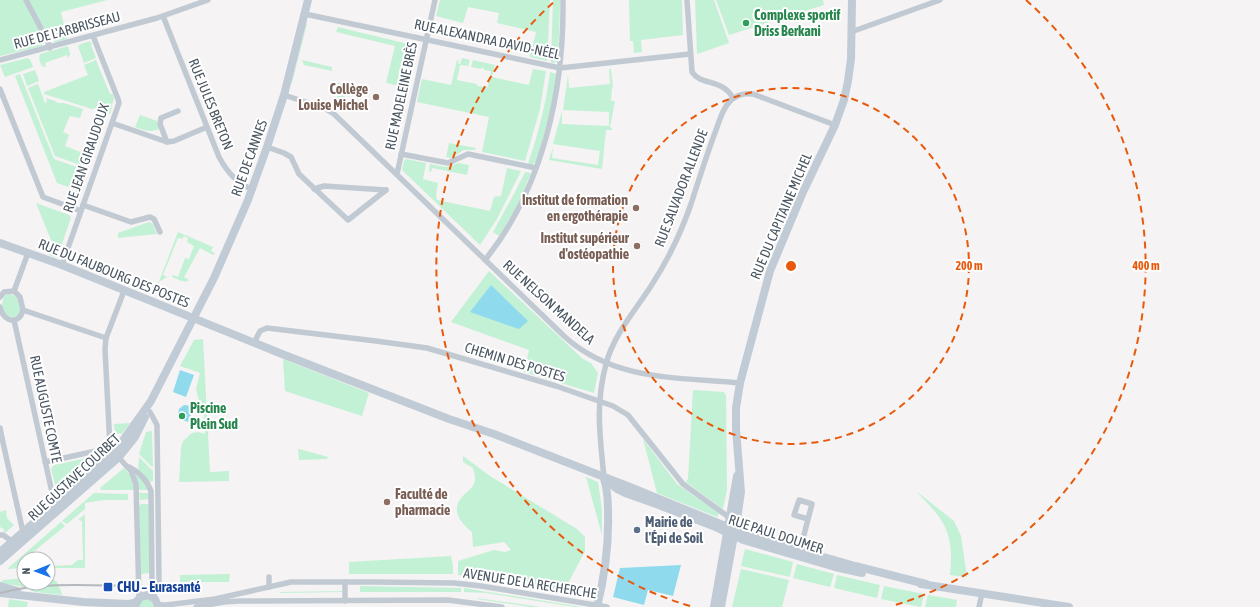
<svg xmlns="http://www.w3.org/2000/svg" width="1260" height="607" viewBox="0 0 1260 607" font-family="'Asap Condensed',sans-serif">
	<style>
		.green { fill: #c3f1d5 }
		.water { fill: #90daee }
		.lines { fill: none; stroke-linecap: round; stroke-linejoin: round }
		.street { stroke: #c1cad2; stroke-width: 5.5 }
		.secondary { stroke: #c1cbd6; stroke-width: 8 }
		.rail { stroke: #b5b8bd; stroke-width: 2 }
		.ring { fill: none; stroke: #e8590c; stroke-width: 2; stroke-dasharray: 7 5 }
		.leisure-dot { fill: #2e9e5b; stroke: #fff; stroke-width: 1.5 }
		.education-dot { fill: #8d6e63; stroke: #fff; stroke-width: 1.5 }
		.service-dot { fill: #5c6f8a; stroke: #fff; stroke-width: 1.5 }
		.transit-dot { fill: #1a4fb4; stroke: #fff; stroke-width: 1.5 }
		.labels { text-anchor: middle; stroke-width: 4; stroke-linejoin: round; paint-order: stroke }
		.leisure-label { font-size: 14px; font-weight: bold; fill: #27864d; stroke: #fff; text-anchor: start }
		.street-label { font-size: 14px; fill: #4a5661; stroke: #fff }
		.education-label { font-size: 14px; font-weight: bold; fill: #785e54; stroke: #fff; text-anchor: end }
		.service-label { font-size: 14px; font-weight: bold; fill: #4e5e75; stroke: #fff; text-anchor: start }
		.transit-label { font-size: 14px; font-weight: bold; fill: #164399; stroke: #fff; text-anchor: start }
		.centre { fill: #e8590c; stroke: #fff; stroke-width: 2 }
		.ring-label { font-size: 12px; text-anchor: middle; font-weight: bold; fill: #e8590c; stroke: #fff; stroke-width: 4; stroke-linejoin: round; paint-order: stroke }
	</style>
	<rect width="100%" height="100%" fill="#f5f3f3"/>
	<g class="green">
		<polygon points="0,0 107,0 61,12 67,39 55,42 52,39 42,42 42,46 0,56"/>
		<polygon points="440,0 550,0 547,61 530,57 536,32 497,23 499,13 468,7 463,23 436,16"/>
		<path d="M553 0H560V6L558 59C557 63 554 63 551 63Z"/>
		<polygon points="629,0 682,0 683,35 641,40 642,52 634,53 633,41 630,41"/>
		<polygon points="695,0 714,0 729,43 697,54"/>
		<polygon points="716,0 823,0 824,5 729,35"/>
		<polygon points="306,24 307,24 292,83 291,83"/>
		<polygon points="338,27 408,44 407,49 414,50 405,87 386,83 395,46 336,32"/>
		<polygon points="90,41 92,44 91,45 96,58 84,63 78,46 81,44"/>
		<polygon points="68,46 70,54 69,57 68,58 67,55 45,63 46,67 42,66 39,59 40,54"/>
		<polygon points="27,58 30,59 33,67 5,77 0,65"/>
		<polygon points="462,58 470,60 468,66 460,65 457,80 477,84 477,86 488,87 489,77 490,77 491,71 484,70 484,68 481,68 481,69 471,67 473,60 495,65 492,77 529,85 533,69 546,71 540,109 525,161 482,152 489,117 417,102 422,79 451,85 457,60 459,61 458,64 460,64"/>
		<polygon points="96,60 110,94 113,94 114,98 110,114 100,107 92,109 44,94 44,92 88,75 84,65"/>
		<polygon points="302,60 332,67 332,71 304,65"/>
		<polygon points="609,69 611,69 613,87 612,88 611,101 615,101 610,127 612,128 612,130 606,130 602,169 549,160 553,147 552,158 598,165 600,151 553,144 562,111 562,124 609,126 609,112 563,110 568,75 569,88 610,84"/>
		<polygon points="35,70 39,81 27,86 23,74"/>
		<path d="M550 72 557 74 550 114 536 162 531 165 528 164C538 134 546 104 550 72Z"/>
		<polygon points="20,74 54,159 85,170 74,200 71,199 75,189 57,183 15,76"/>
		<polygon points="337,83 348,83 341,111 337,107"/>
		<polygon points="38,84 45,103 47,102 46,98 55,101 58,103 64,103 83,109 80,118 70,116 63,132 69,135 65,146 83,153 88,141 94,144 86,167 55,156 28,88"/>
		<path d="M140 115 157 121V123L159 129C150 133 143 130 135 127Z"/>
		<polygon points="449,143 476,148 475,150 464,150 451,158 446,157"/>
		<polygon points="406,159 426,163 423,179 438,183 436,195 437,200 490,211 494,197 501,196 507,168 521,171 497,219 480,245 402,170 404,161"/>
		<polygon points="458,163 469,165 467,175 432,168 431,172 429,171 430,164 447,167"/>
		<polygon points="525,172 531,173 517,206 499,236 493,232 515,192"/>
		<polygon points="36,203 69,215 71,218 57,258 49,255 53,245"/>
		<polygon points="149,222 152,223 157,234 118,238 118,233"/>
		<path d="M178 232 213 247 211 251 215 253 213 255 200 248 184 277 189 280C184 284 178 279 172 277L173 275 178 277 185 258 189 259 194 246 187 242 188 238 184 236 182 239 178 238 163 275 167 277 160 281 158 284Z"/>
		<polygon points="489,271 583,359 591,363 598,373 594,393 524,372 529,350 451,322"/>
		<path d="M9 294C19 295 22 304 20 313 14 319 11 318 4 313L2 304 4 296Z"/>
		<polygon points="203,339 210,472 229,471 229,481 179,482 181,448 183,441 192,433 198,432 205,434 204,413 200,405 196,389 200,373 180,366 194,340"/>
		<polygon points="283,359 369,393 362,416 285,391"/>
		<polygon points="693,390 724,392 726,396 727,490 723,509 686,482 688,479"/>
		<polygon points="130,423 122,434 115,433 114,424"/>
		<polygon points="152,431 153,466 152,467 139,454 146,432"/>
		<polygon points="643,439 677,484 719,513 717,517 657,493"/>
		<polygon points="298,449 299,449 328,457 327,459 299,460"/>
		<path d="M463 456 490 476 577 529 585 537V551L565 589 561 592 493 578 458 575V561L494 550 505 552 511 550 504 542 473 547 472 532C461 523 450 510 462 497 467 491 476 487 475 477 475 474 473 470 473 468L463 462Z"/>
		<polygon points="92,457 93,461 61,487 56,488 51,469 54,465"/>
		<polygon points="139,457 153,471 153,481 150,482 138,472"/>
		<polygon points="124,468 130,475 136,490 101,490 100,488"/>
		<polygon points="135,474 142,479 148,490 139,490"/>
		<polygon points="586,477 598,482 602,509 602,535"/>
		<path d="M916 491 954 521 961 536 967 577 950 575C952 557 952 536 941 520 934 509 924 500 916 491Z"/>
		<polygon points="94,493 128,494 128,500 104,500 85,503 85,509 67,524 62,521"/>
		<polygon points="139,493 149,493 149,499 140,500"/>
		<polygon points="141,504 148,504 149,505 150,573 141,574 139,506"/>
		<polygon points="6,510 7,518 14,525 5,533 4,532 4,529 0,527 0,512"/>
		<polygon points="85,514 85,568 48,568 48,566 72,565 78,560 83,560 82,521 78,520"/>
		<polygon points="61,522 65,526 32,553 33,559 24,559 24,568 7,569"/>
		<polygon points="745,549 793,562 790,577 741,566"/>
		<polygon points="451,556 453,566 453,574 349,574 349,562"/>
		<polygon points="797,564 834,574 830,587 793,578"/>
		<polygon points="741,569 789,580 782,607 732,607"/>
		<polygon points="230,574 229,582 180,582 180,575"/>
		<polygon points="837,575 880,585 877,598 834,588"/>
		<polygon points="48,577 51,577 57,582 62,594 62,595 35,592 19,586 0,583 3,580 24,578 24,583 48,583"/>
		<polygon points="360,586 461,588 461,592 360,592"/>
		<polygon points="884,586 924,594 921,607 881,599"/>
		<polygon points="464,588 582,607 575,607 486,593 464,592"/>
		<polygon points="342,591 342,592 280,593 280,592"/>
		<polygon points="928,595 957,600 956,607 925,607"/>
		<polygon points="477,598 541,607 531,607 477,599"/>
		<polygon points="9,599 28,602 27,607 8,607"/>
		<polygon points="147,599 152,602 153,607 139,607 139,604 142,600"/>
	</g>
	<g class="water">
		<polygon points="491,285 528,321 519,329 470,312"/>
		<polygon points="180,370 194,375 186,397 173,392"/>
		<polygon points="184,405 191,406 194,408 188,422 183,420 178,414 179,409"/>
		<polygon points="681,565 673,596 648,590 644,605 613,597 620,568"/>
	</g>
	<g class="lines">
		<g class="street">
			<polyline points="26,0 47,40 50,48"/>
			<path d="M687 0 692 72C701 86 722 78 733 98"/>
			<polyline points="305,14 560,68 690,54"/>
			<path d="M163 16 219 157C226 170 237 184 252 189"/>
			<polyline points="851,32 940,0"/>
			<polyline points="0,60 157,18 208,0"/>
			<polyline points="0,89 43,197 81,211"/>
			<path d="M284 95 324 108 334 114 565 337C614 381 677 377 740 383"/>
			<polyline points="112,123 167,142 174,141 207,127"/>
			<polyline points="167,142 160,124 161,118 178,111"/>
			<polyline points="267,147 284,153 291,157 299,174 348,220 386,190"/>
			<polyline points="401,154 448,163 468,154 536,168"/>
			<polyline points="397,174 435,0"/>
			<polyline points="314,189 324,186 386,190"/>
			<polyline points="83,205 131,222 150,217 154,219 160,232"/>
			<path d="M485 260C543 188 564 91 563 0"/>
			<polyline points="62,265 119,103 118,99 93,36"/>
			<polyline points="14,291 28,253"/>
			<polyline points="124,291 106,338 105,349 110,448 131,471 136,484 139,598"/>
			<path d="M0 297 4 292 14 291 20 297 23 310C19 326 3 322 0 307"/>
			<polyline points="23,310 106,338"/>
			<polyline points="14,320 51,488 53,493 59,501"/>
			<polyline points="254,343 260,331 267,328 376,341 427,348 556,386 613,406 628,415 683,484 730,518"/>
			<polyline points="150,412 157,425 159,581"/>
			<polyline points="0,428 2,438"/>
			<polyline points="0,438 2,438 23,532"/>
			<polyline points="45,462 110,448"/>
			<path d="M129 467C139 472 147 480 151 491L152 585 155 599"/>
			<path d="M604 478C600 435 595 406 606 364 614 334 635 311 651 286 668 260 681 233 691 204 699 179 707 154 716 130 720 119 723 108 731 100 738 94 745 93 753 94L835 125"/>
			<polyline points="0,535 3,535 13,542"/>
			<polyline points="800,550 812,504 799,500 794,515 808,519"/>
			<polyline points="269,577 269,587"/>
			<polyline points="345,601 345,582"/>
			<polyline points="157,603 161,605 166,605 215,599 291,582 373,582 454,583 481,586 607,607"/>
			<polyline points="196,607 224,602 239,601 448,600 502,607"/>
			<polyline points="979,607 982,593"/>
		</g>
		<g class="secondary">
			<polyline points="0,243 62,265 282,354 449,419 494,434 630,487 750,536 855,566 926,584"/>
			<polyline points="606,480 617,489 625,493 656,504 713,526 743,540 835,567 862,573"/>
			<polyline points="0,552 114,453 151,401 214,278 248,200 267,147 284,95 308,0"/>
			<polyline points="0,561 119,457 135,437 145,417"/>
			<polyline points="921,584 1069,607"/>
			<polyline points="0,586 17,591"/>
			<polyline points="0,593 83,602 128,604 134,603 137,601"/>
			<polyline points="136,604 140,597 148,595 155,599 158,607"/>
			<path d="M597 607C605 575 609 545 608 512 608 501 608 490 604 479"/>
			<polyline points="714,607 737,476"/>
			<polyline points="721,607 737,519 741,492 736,429 736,408 740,383 770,271 803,192 835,125 844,100 848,81 851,59 852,0"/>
		</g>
		<path class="rail" d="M0 593C42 582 86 585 130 586"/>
	</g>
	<g class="ring">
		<circle cx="791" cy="266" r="178"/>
		<path d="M690 606A355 355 0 0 1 556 0M1026 0A355 355 0 0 1 892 606"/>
	</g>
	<g class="leisure-dot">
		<circle cx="746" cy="23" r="4"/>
		<circle cx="182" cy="416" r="4"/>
	</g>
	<g class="education-dot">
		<circle cx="376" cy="97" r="4"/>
		<circle cx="636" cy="208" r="4"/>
		<circle cx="637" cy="246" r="4"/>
		<circle cx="387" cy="502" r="4"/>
	</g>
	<circle class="service-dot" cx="637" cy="530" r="4"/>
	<rect class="transit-dot" x="103" y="582" width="10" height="10" rx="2"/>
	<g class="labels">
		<g class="leisure-label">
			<text x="754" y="20">Complexe sportif<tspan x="754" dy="16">Driss Berkani</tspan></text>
			<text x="190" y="413">Piscine<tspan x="190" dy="16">Plein Sud</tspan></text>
		</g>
		<g class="street-label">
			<text transform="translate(67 30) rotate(-15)" y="5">RUE DE L'ARBRISSEAU</text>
			<text transform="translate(487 39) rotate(12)" y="5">RUE ALEXANDRA DAVID-NÉEL</text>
			<text transform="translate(401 96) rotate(-78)" y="5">RUE MADELEINE BRÈS</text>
			<text transform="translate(211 104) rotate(68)" y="5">RUE JULES BRETON</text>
			<text transform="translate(86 158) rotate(-71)" y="5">RUE JEAN GIRAUDOUX</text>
			<text transform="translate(249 158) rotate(-70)" y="5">RUE DE CANNES</text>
			<text transform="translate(681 188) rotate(-69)" y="5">RUE SALVADOR ALLENDE</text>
			<text transform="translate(781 216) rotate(-67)" y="5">RUE DU CAPITAINE MICHEL</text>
			<text transform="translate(114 273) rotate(22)" y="5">RUE DU FAUBOURG DES POSTES</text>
			<text transform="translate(549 302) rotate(42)" y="5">RUE NELSON MANDELA</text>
			<text transform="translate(515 362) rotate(17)" y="5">CHEMIN DES POSTES</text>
			<text transform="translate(46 409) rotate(78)" y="5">RUE AUGUSTE COMTE</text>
			<text transform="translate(74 477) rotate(-43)" y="5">RUE GUSTAVE COURBET</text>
			<text transform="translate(776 534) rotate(18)" y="5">RUE PAUL DOUMER</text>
			<text transform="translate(530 583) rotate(9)" y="5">AVENUE DE LA RECHERCHE</text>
		</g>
		<g class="education-label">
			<text x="368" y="94">Collège<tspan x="368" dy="16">Louise Michel</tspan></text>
			<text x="628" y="205">Institut de formation<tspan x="628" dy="16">en ergothérapie</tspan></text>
			<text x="629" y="243">Institut supérieur<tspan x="629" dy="16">d'ostéopathie</tspan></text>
			<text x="395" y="499" text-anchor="start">Faculté de<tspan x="395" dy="16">pharmacie</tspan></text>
		</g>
		<g class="service-label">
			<text x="645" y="527">Mairie de<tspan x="645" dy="16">l'Épi de Soil</tspan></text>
		</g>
		<g class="transit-label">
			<text x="117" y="592">CHU – Eurasanté</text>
		</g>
	</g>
	<circle cx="791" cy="266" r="6" class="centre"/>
	<g class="ring-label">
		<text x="969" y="270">200 m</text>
		<text x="1146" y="270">400 m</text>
	</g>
	<g transform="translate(36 571) rotate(269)"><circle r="19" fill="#ffffff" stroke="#b7bbc0"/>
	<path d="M0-3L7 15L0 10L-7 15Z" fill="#1a73e8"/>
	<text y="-6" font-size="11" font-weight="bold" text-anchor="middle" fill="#4a5661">N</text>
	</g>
</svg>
